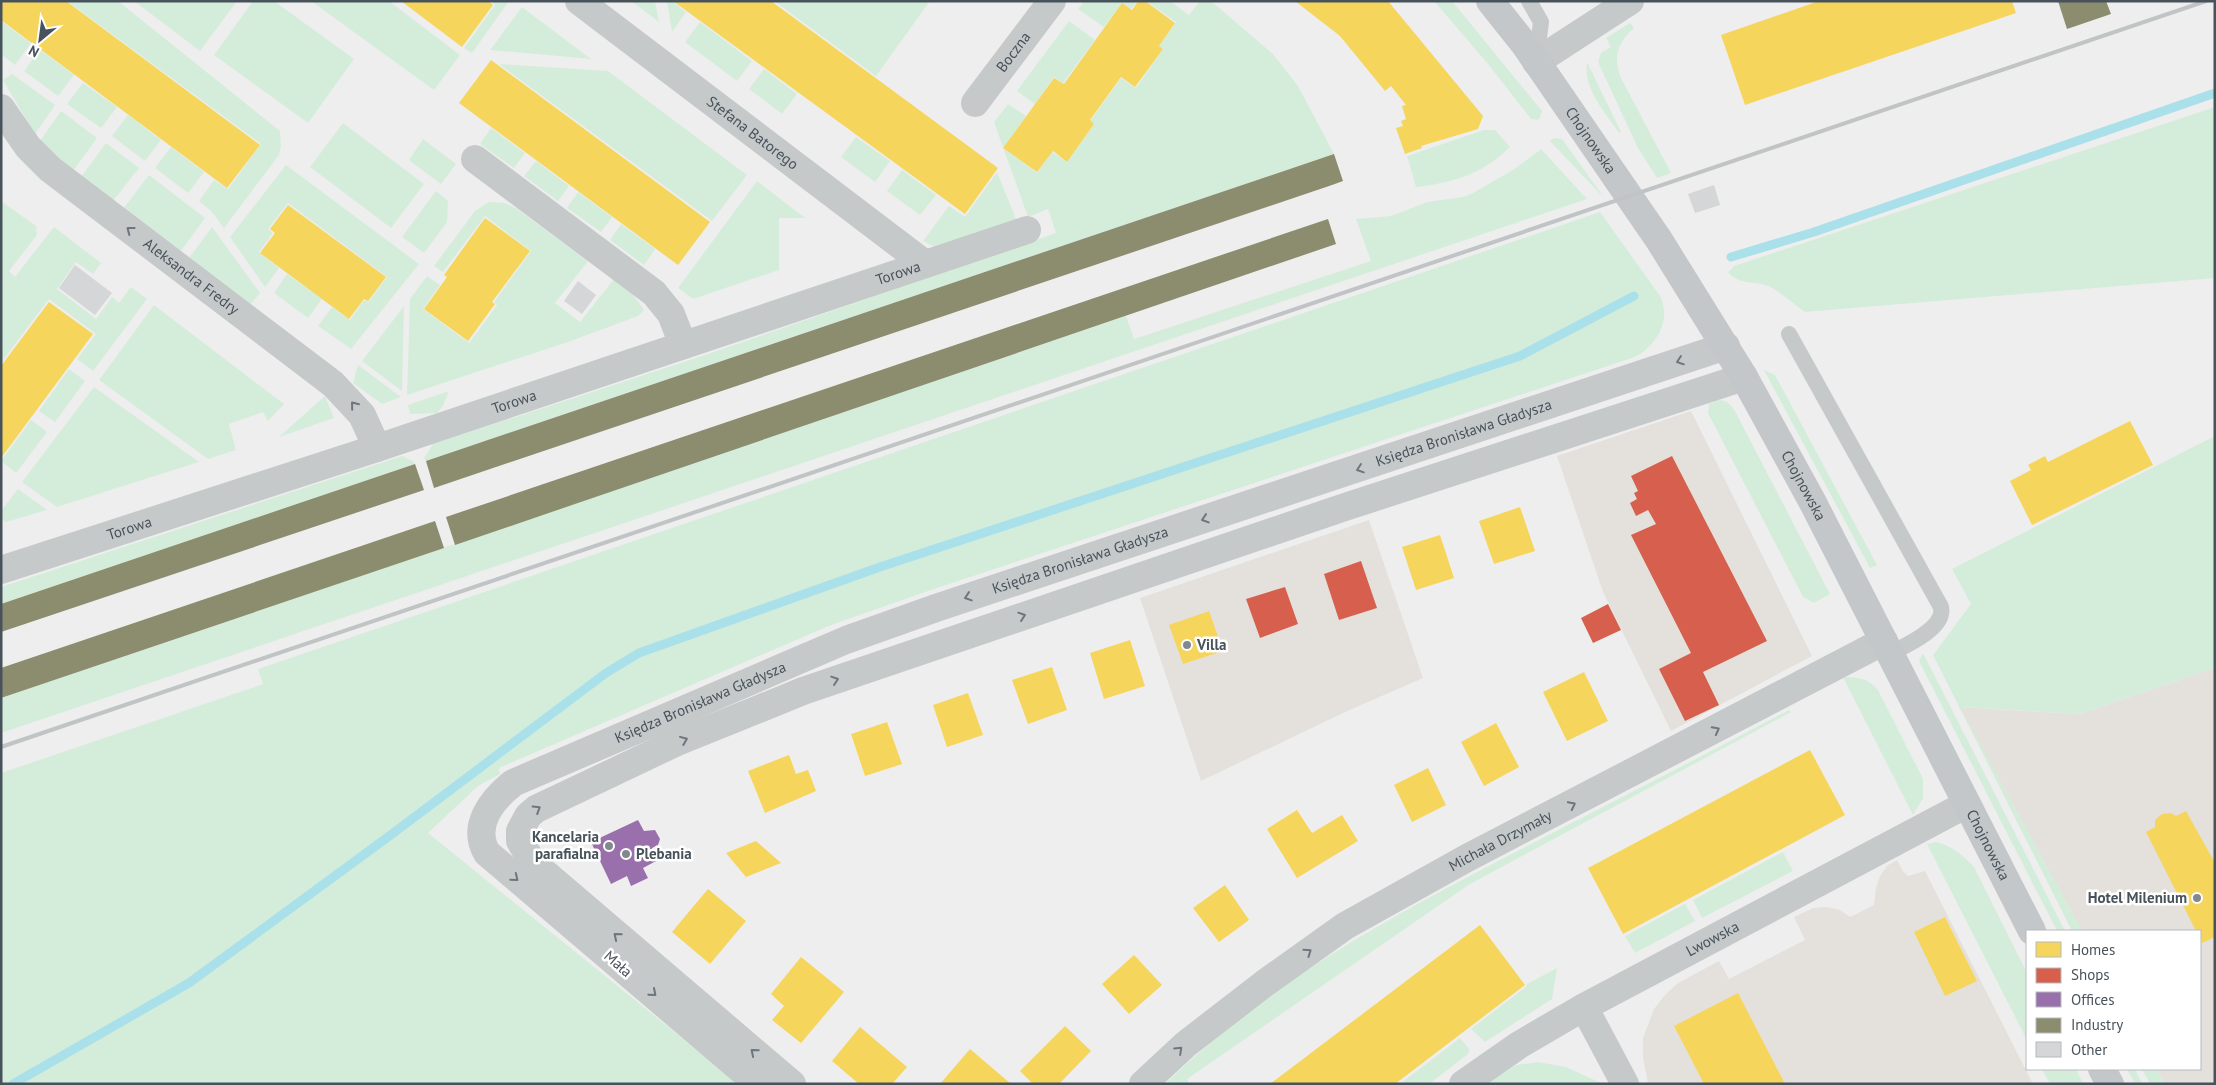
<svg xmlns="http://www.w3.org/2000/svg" width="2216" height="1085" viewBox="0 0 2216 1085" font-family="'PT Sans',sans-serif">
	<style>
		.commercial { fill: #e4e1dc }
		.green { fill: #d4eddb }
		.homes { fill: #f6d55c }
		.shops { fill: #d6604d }
		.offices { fill: #9970ab }
		.industry { fill: #8c8c6e }
		.lines { fill: none; stroke-linecap: round; stroke-linejoin: round }
		.stream { stroke: #aae0e9; stroke-width: 9 }
		.building { fill: #d5d6d7 }
		.service { stroke: #c6c9ca; stroke-width: 16 }
		.minor { stroke: #c6c9ca; stroke-width: 28 }
		.primary { stroke: #c4c7c9; stroke-width: 28 }
		.rail { stroke: #c1c4c5; stroke-width: 4 }
		.oneway { stroke: #6d767c }
		.poi-dot { fill: #82898e; stroke: #fff; stroke-width: 2 }
		.labels { text-anchor: middle; stroke-width: 5; stroke-linejoin: round; paint-order: stroke }
		.street-label { font-size: 15px; fill: #47525a; stroke: #fff }
		.poi-label { font-size: 15px; font-weight: bold; fill: #47525a; stroke: #fff; text-anchor: start }
	</style>
	<rect width="100%" height="100%" fill="#efeeee"/>
	<g class="commercial">
		<polygon points="1691,411 1812,656 1671,731 1603,592 1557,456"/>
		<polygon points="1369,520 1423,678 1343,713 1201,781 1140,598"/>
		<polygon points="2215,668 2215,1084 2165,1084 2156,1069 2200,1069 2200,931 2082,931 1959,707 2079,714"/>
		<polygon points="1897,860 1903,871 1908,876 1925,871 2033,1084 1648,1084 1643,1057 1643,1038 1654,1009 1665,995 1678,983 1719,961 1729,979 1805,940 1794,917 1813,908 1827,907 1840,910 1850,917 1874,905 1876,888 1880,876 1888,865"/>
	</g>
	<g class="green">
		<polygon points="67,1 118,1 280,131 281,145 279,155 224,228 211,211 199,201 214,180 228,189 261,144"/>
		<polygon points="134,1 237,1 200,51"/>
		<polygon points="253,1 274,1 354,59 308,123 214,55"/>
		<polygon points="311,1 389,1 460,55 434,90"/>
		<polygon points="491,1 509,1 472,53 464,48 495,5"/>
		<polygon points="631,1 655,1 659,22"/>
		<polygon points="667,1 672,1 686,12 672,32"/>
		<polygon points="774,1 930,1 876,76"/>
		<polygon points="1084,1 1137,1 1131,9 1122,3 1104,27 1078,9"/>
		<polygon points="1146,1 1170,1 1189,15 1200,1 1211,1 1273,54 1298,86 1334,154 426,461 424,458 433,444 711,353 1056,233 1048,209 1028,217 994,122 1008,104 1026,116 1003,148 1037,173 1052,152 1067,162 1094,124 1090,121 1121,78 1136,88 1163,49 1159,46 1176,22"/>
		<polygon points="1434,1 1452,1 1542,111 1540,118 1537,120 1531,119 1488,64"/>
		<polygon points="522,7 591,59 490,50"/>
		<polygon points="1,21 31,43 15,65 1,54"/>
		<polygon points="1069,21 1095,40 1063,83 1054,77 1035,104 1017,91"/>
		<polygon points="700,22 752,61 737,81 685,42"/>
		<path d="M1630 23 1634 28C1617 43 1613 57 1621 78L1671 173 1657 178 1638 148 1598 62 1601 53 1611 47 1606 38Z"/>
		<polygon points="40,50 74,75 58,96 24,71"/>
		<path d="M1587 62 1621 132 1619 133C1605 112 1583 89 1587 62Z"/>
		<polygon points="499,64 608,71 747,175 712,221"/>
		<polygon points="764,69 797,94 782,114 749,89"/>
		<polygon points="12,74 55,105 35,134 3,80"/>
		<polygon points="83,83 117,107 101,128 67,104"/>
		<path d="M2215 107V278L1805 312C1793 304 1781 292 1768 286 1754 280 1739 286 1728 272L1734 266Z"/>
		<polygon points="61,111 97,138 73,171 40,141"/>
		<polygon points="128,115 161,140 145,161 112,136"/>
		<polygon points="343,123 424,184 391,228 310,167"/>
		<polygon points="491,128 525,153 514,168 480,144"/>
		<path d="M1484 130H1495L1510 147C1483 174 1452 183 1416 187L1407 156Z"/>
		<polygon points="856,137 890,161 875,182 841,157"/>
		<polygon points="1554,138 1562,139 1605,199 1550,141"/>
		<polygon points="423,139 456,164 441,184 409,160"/>
		<polygon points="106,143 139,168 113,201 81,177"/>
		<polygon points="171,147 204,172 188,193 155,168"/>
		<polygon points="1541,149 1587,199 1,733 1,698 1126,316 1134,339 1371,261 1356,219 1391,216 1427,202 1463,197 1473,193 1513,170"/>
		<polygon points="536,161 569,186 558,201 524,176"/>
		<polygon points="286,165 419,264 351,349 318,326 332,307 350,320 364,300 368,302 387,277 288,203 268,229 273,233 259,252 279,268 265,287 230,237"/>
		<polygon points="902,170 936,195 920,215 887,191"/>
		<polygon points="997,172 1016,219 941,245 933,246 923,241 949,206 965,217"/>
		<polygon points="149,175 205,218 181,251 123,209"/>
		<polygon points="757,181 805,218 779,218 779,270 693,299 678,288"/>
		<polygon points="436,191 448,201 447,222 424,253 402,237"/>
		<polygon points="578,192 612,217 601,232 567,208"/>
		<polygon points="1,201 36,226 37,235 9,271 15,277 54,227 101,263 93,274 76,262 57,289 96,319 112,297 119,303 131,287 147,299 93,371 77,359 96,334 49,299 1,363"/>
		<polygon points="489,202 505,203 517,209 588,261 555,303 580,322 614,279 632,293 644,310 638,316 568,342 407,395 410,299 427,276 440,285 423,309 469,343 497,305 494,302 531,251 485,216 443,272 434,266 475,211"/>
		<path d="M1600 212 1660 296C1672 320 1656 346 1635 357L931 590 831 625 499 768 500 774 478 786 428 833 739 1084H1V773L263 684 258 669Z"/>
		<polygon points="621,224 655,249 644,265 610,240"/>
		<polygon points="212,227 260,293 250,305 189,258"/>
		<polygon points="287,274 322,299 308,318 274,293"/>
		<polygon points="154,305 284,404 268,421 263,412 229,424 236,450 208,459 99,380"/>
		<polygon points="404,306 402,391 362,361"/>
		<polygon points="358,365 401,397 382,404 353,383"/>
		<polygon points="69,369 85,381 55,422 39,411"/>
		<polygon points="1764,370 1775,375 1877,565 1870,568"/>
		<polygon points="94,387 199,462 57,507 22,482"/>
		<polygon points="449,391 443,406 437,413 410,414 408,405"/>
		<polygon points="325,396 334,418 279,437"/>
		<path d="M1718 400C1728 400 1731 405 1736 413L1830 594 1814 603 1803 597 1708 413 1709 404Z"/>
		<polygon points="31,420 47,432 16,473 1,461"/>
		<polygon points="2215,436 2215,668 2079,714 1960,707 2082,931 2072,931 1933,655 1971,604 1952,569"/>
		<polygon points="402,456 413,461 415,464 1,604 1,587"/>
		<polygon points="18,489 47,510 6,522 1,519 1,511"/>
		<polygon points="1923,653 2065,931 2057,931 1919,661"/>
		<path d="M1843 677C1858 677 1868 678 1878 690L1923 779V798L1913 815Z"/>
		<path d="M1789 710 1791 712 1470 884 1187 1079 1190 1084H1165C1272 979 1396 914 1527 846 1615 801 1702 756 1789 710Z"/>
		<path d="M1936 842C1951 845 1964 856 1974 867L2027 973V1040L1927 844Z"/>
		<polygon points="1783,852 1793,871 1702,918 1693,900"/>
		<polygon points="1685,904 1695,921 1635,953 1625,936"/>
		<polygon points="1557,968 1552,999 1485,1042 1471,1029 1527,986 1527,984"/>
		<polygon points="1460,1038 1469,1049 1468,1054 1429,1084 1400,1084"/>
		<polygon points="1538,1062 1566,1067 1603,1084 1485,1084 1516,1065"/>
		<polygon points="2042,1069 2076,1069 2083,1084 2050,1084"/>
		<polygon points="2127,1069 2135,1069 2142,1084 2135,1084"/>
		<polygon points="2142,1069 2156,1069 2165,1084 2150,1084"/>
	</g>
	<g class="homes">
		<polygon points="1,1 66,1 260,145 227,188 1,20"/>
		<polygon points="401,1 488,1 493,5 462,47"/>
		<polygon points="673,1 771,1 998,168 965,214"/>
		<polygon points="1138,1 1145,1 1175,23 1159,46 1163,49 1135,87 1121,77 1090,120 1094,124 1067,162 1053,151 1037,172 1003,148 1054,78 1064,84 1122,3 1132,10"/>
		<polygon points="1295,1 1388,1 1483,116 1478,129 1421,146 1422,148 1405,154 1396,128 1403,126 1401,121 1406,119 1402,106 1406,105 1391,86 1385,91 1340,36"/>
		<polygon points="1819,1 2012,1 2016,13 1745,105 1721,35"/>
		<polygon points="491,60 710,222 678,265 459,103"/>
		<polygon points="288,205 386,277 368,301 364,299 349,319 260,253 275,233 270,229"/>
		<polygon points="485,218 530,251 492,302 495,304 468,341 424,309 447,277 444,275"/>
		<polygon points="49,302 93,334 1,458 1,366"/>
		<polygon points="2130,421 2153,465 2032,525 2010,481 2031,470 2028,465 2045,456 2048,462"/>
		<polygon points="1520,507 1535,551 1494,564 1479,521"/>
		<polygon points="1440,535 1454,578 1416,590 1402,547"/>
		<polygon points="1209,611 1223,651 1183,664 1169,625"/>
		<polygon points="1130,640 1145,686 1104,699 1090,653"/>
		<polygon points="1052,667 1067,710 1028,724 1012,680"/>
		<polygon points="1584,672 1608,721 1567,741 1543,692"/>
		<polygon points="968,693 983,735 947,747 933,705"/>
		<polygon points="887,722 902,764 865,776 851,734"/>
		<polygon points="1496,723 1519,767 1484,786 1461,742"/>
		<polygon points="1810,750 1845,815 1623,934 1588,868"/>
		<polygon points="789,755 796,774 808,770 816,791 765,813 748,771"/>
		<polygon points="1428,768 1446,805 1412,822 1394,785"/>
		<polygon points="1297,810 1312,833 1342,815 1358,841 1297,878 1267,829"/>
		<polygon points="2186,811 2215,863 2215,937 2202,943 2200,931 2196,931 2146,832 2155,827 2155,820 2162,814 2171,813 2176,816"/>
		<polygon points="756,841 781,863 746,877 726,853"/>
		<polygon points="1225,885 1249,920 1219,942 1193,908"/>
		<polygon points="708,889 746,921 710,964 672,932"/>
		<polygon points="1945,917 1977,981 1945,996 1914,932"/>
		<polygon points="1480,925 1525,985 1395,1084 1270,1084"/>
		<polygon points="1134,955 1162,985 1129,1014 1102,984"/>
		<polygon points="801,957 844,992 801,1043 772,1020 784,1006 771,994"/>
		<polygon points="1738,993 1785,1084 1704,1084 1674,1026"/>
		<polygon points="1065,1026 1091,1051 1059,1084 1033,1084 1020,1071"/>
		<polygon points="860,1027 907,1067 892,1084 859,1084 832,1061"/>
		<polygon points="970,1049 1011,1084 940,1084"/>
	</g>
	<g class="shops">
		<polygon points="1672,456 1767,641 1703,672 1719,705 1685,721 1659,669 1691,653 1631,535 1656,524 1648,510 1636,516 1630,503 1637,499 1634,493 1638,491 1631,476"/>
		<polygon points="1361,561 1377,608 1339,620 1324,574"/>
		<polygon points="1285,587 1298,624 1260,638 1246,599"/>
		<polygon points="1608,604 1621,630 1593,643 1581,618"/>
	</g>
	<polygon class="offices" points="638,820 644,831 655,830 660,839 658,845 652,848 658,860 643,868 648,878 631,886 627,876 611,884 591,842"/>
	<g class="industry">
		<polygon points="2058,1 2106,1 2111,14 2067,29"/>
		<polygon points="1334,154 1343,181 1332,185 434,488 426,461"/>
		<polygon points="1328,219 1336,244 455,545 446,517"/>
		<polygon points="415,464 424,490 1,632 1,604"/>
		<polygon points="435,521 444,548 1,698 1,668"/>
	</g>
	<g class="lines">
		<g class="stream">
			<polyline points="1731,257 1814,232 2215,93"/>
			<polyline points="13,1084 189,983 392,834 606,673 639,653 880,567 1520,356 1634,296"/>
		</g>
	</g>
	<g class="building">
		<polygon points="1714,185 1720,205 1695,213 1688,194"/>
		<polygon points="75,265 112,293 95,315 59,288"/>
		<polygon points="578,281 596,295 582,314 564,301"/>
	</g>
	<g class="lines">
		<g class="service">
			<polyline points="1529,1 1541,22 1536,62"/>
			<path d="M1789 334 1941 607C1946 628 1905 646 1891 653"/>
		</g>
		<g class="minor">
			<path id="s1" d="M579 1 925 264"/>
			<polyline points="1536,62 1630,1"/>
			<path id="s2" d="M975 103 1052 1"/>
			<path id="s3" d="M1 108 28 147 50 169 333 384 362 415 377 448"/>
			<polyline points="475,159 654,293 671,314 683,345"/>
			<path id="s4" d="M1 570 377 448 1027 230"/>
			<polyline points="1584,1007 1625,1084"/>
			<path id="s5" d="M758 1084 487 853C471 826 492 800 513 783L846 640 936 608 1726 346"/>
			<polyline points="792,1084 533,863 520,841 520,831 528,816 536,809 677,742 759,709 803,691 1345,507 1744,377"/>
			<path id="s6" d="M1143 1084 1186 1044 1265 983 1345 926 1467 858 1884 641"/>
			<path id="s7" d="M1463 1084 1519 1045 1584 1007 1967 804"/>
		</g>
		<g class="primary">
			<path id="s8" d="M1490 1 1525 45 1659 240 1744 377 1812 501 2032 931"/>
			<polyline points="2102,1069 2110,1084"/>
		</g>
		<polyline class="rail" points="1,747 2206,1"/>
	</g>
	<defs><path id="oneway-chevron" d="M-2-3.5L2.5 0L-2 3.5" fill="none" stroke-width="1.6" stroke-linecap="round" stroke-linejoin="round" transform="scale(1.25)"/></defs>
	<g class="oneway">
		<use href="#oneway-chevron" transform="translate(130 230) rotate(-143)"/>
		<use href="#oneway-chevron" transform="translate(1680 361) rotate(161)"/>
		<use href="#oneway-chevron" transform="translate(354 405) rotate(-129)"/>
		<use href="#oneway-chevron" transform="translate(1360 469) rotate(161)"/>
		<use href="#oneway-chevron" transform="translate(1205 519) rotate(162)"/>
		<use href="#oneway-chevron" transform="translate(968 597) rotate(162)"/>
		<use href="#oneway-chevron" transform="translate(1022 616) rotate(-19)"/>
		<use href="#oneway-chevron" transform="translate(835 680) rotate(-19)"/>
		<use href="#oneway-chevron" transform="translate(1716 730) rotate(-28)"/>
		<use href="#oneway-chevron" transform="translate(684 740) rotate(-22)"/>
		<use href="#oneway-chevron" transform="translate(1572 805) rotate(-27)"/>
		<use href="#oneway-chevron" transform="translate(537 809) rotate(-32)"/>
		<use href="#oneway-chevron" transform="translate(515 878) rotate(39)"/>
		<use href="#oneway-chevron" transform="translate(617 936) rotate(-140)"/>
		<use href="#oneway-chevron" transform="translate(1308 952) rotate(-35)"/>
		<use href="#oneway-chevron" transform="translate(653 993) rotate(41)"/>
		<use href="#oneway-chevron" transform="translate(1179 1050) rotate(-43)"/>
		<use href="#oneway-chevron" transform="translate(754 1052) rotate(-140)"/>
	</g>
	<g class="poi-dot">
		<circle cx="1187" cy="645" r="5"/>
		<circle cx="609" cy="846" r="5"/>
		<circle cx="626" cy="854" r="5"/>
		<circle cx="2197" cy="898" r="5"/>
	</g>
	<g class="labels">
		<g class="street-label">
			<text dy="5" stroke="none"><textPath href="#s2" startOffset="64">Boczna</textPath></text>
			<text dy="5" stroke="none"><textPath href="#s1" startOffset="218">Stefana Batorego</textPath></text>
			<text dy="5" stroke="none"><textPath href="#s8" startOffset="172">Chojnowska</textPath></text>
			<text dy="5" stroke="none"><textPath href="#s4" startOffset="945">Torowa</textPath></text>
			<text dy="5" stroke="none"><textPath href="#s3" startOffset="256">Aleksandra Fredry</textPath></text>
			<text dy="5" stroke="none"><textPath href="#s4" startOffset="540">Torowa</textPath></text>
			<text dy="5" stroke="none"><textPath href="#s5" startOffset="1452">Księdza Bronisława Gładysza</textPath></text>
			<text dy="5" stroke="none"><textPath href="#s8" startOffset="578">Chojnowska</textPath></text>
			<text dy="5" stroke="none"><textPath href="#s4" startOffset="135">Torowa</textPath></text>
			<text dy="5" stroke="none"><textPath href="#s5" startOffset="1048">Księdza Bronisława Gładysza</textPath></text>
			<text dy="5" stroke="none"><textPath href="#s5" startOffset="642">Księdza Bronisława Gładysza</textPath></text>
			<text dy="5" stroke="none"><textPath href="#s6" startOffset="434">Michała Drzymały</textPath></text>
			<text dy="5" stroke="none"><textPath href="#s8" startOffset="982">Chojnowska</textPath></text>
			<text dy="5" stroke="none"><textPath href="#s7" startOffset="289">Lwowska</textPath></text>
			<text transform="translate(618 964) rotate(41)" y="5">Mała</text>
		</g>
		<g class="poi-label">
			<text x="1197" y="650">Villa</text>
			<text x="599" y="842" text-anchor="end">Kancelaria<tspan x="599" dy="17">parafialna</tspan></text>
			<text x="636" y="859">Plebania</text>
			<text x="2187" y="903" text-anchor="end">Hotel Milenium</text>
		</g>
	</g>
	<rect width="2216" height="1085" fill="none" stroke="#47525a" stroke-width="5"/>
	<rect x="2026" y="930" width="175" height="140" fill="#ffffff" stroke="#b5babd"/>
	<rect x="2036" y="942" width="25" height="15" fill="#f6d55c" stroke="#b5babd"/>
	<text x="2071" y="955" font-size="15" fill="#47525a">Homes</text>
	<rect x="2036" y="968" width="25" height="15" fill="#d6604d" stroke="#b5babd"/>
	<text x="2071" y="980" font-size="15" fill="#47525a">Shops</text>
	<rect x="2036" y="992" width="25" height="15" fill="#9970ab" stroke="#b5babd"/>
	<text x="2071" y="1005" font-size="15" fill="#47525a">Offices</text>
	<rect x="2036" y="1018" width="25" height="15" fill="#8c8c6e" stroke="#b5babd"/>
	<text x="2071" y="1030" font-size="15" fill="#47525a">Industry</text>
	<rect x="2036" y="1042" width="25" height="15" fill="#d5d6d7" stroke="#b5babd"/>
	<text x="2071" y="1055" font-size="15" fill="#47525a">Other</text>
	<g transform="translate(40 40) rotate(209)" stroke="#ffffff" stroke-width="4" paint-order="stroke">
	<path d="M0-4L9 19L0 12L-9 19Z" fill="#47525a"/>
	<text y="-8" font-size="14" font-weight="bold" text-anchor="middle" fill="#47525a">N</text>
	</g>
</svg>
